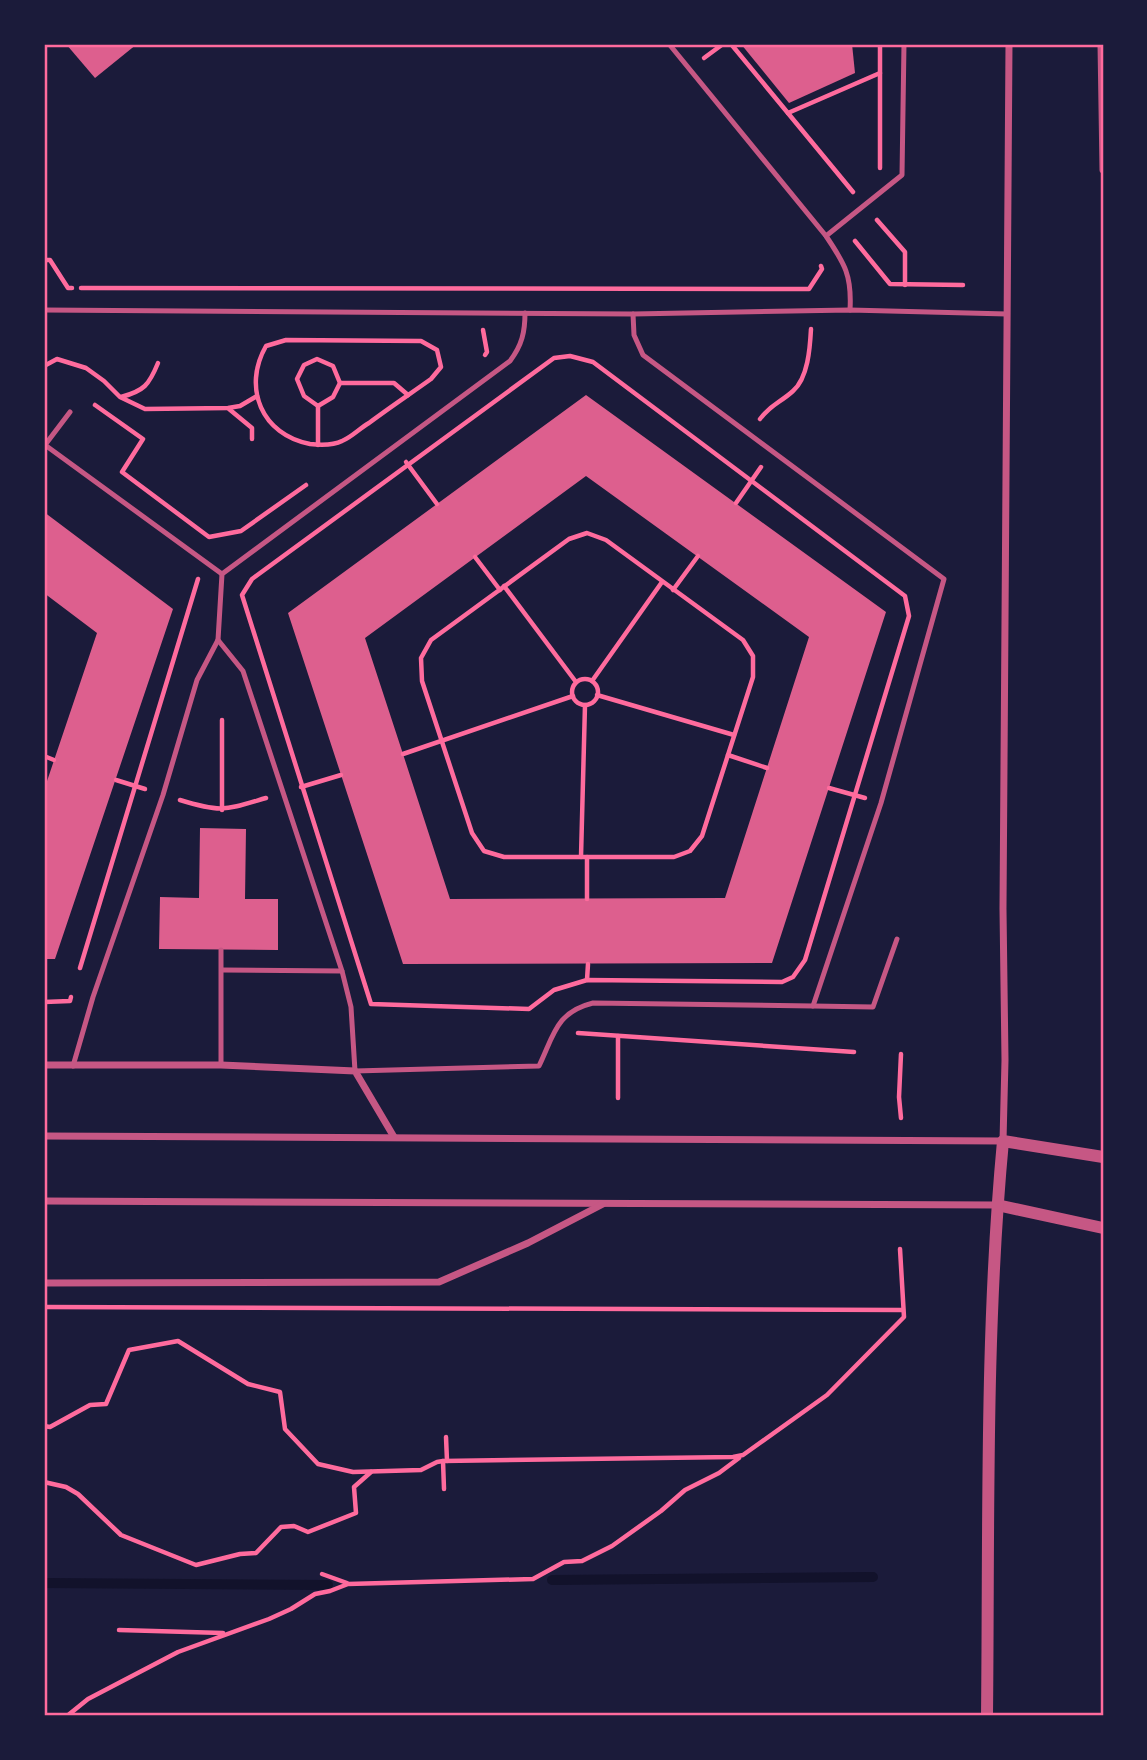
<svg xmlns="http://www.w3.org/2000/svg" width="1147" height="1760" viewBox="0 0 1147 1760" font-family="Commissioner,sans-serif">
	<style>
		.lines { fill: none; stroke-linecap: round; stroke-linejoin: round }
		.stream { stroke: #12122b; stroke-width: 10 }
		.building { fill: #dd5f8e; fill-rule: evenodd }
		.path { stroke: #ff6b9d; stroke-width: 4.5 }
		.service { stroke: #c65784; stroke-width: 5 }
		.minor { stroke: #c65784; stroke-width: 7 }
		.tertiary { stroke: #c65784; stroke-width: 12 }
		.neatline { fill: none; stroke: #ff6b9d; stroke-width: 2.5 }
	</style>
	<rect width="100%" height="100%" fill="#1b1b3a"/>
	<g class="lines">
		<g class="stream">
			<polyline points="552,1580 873,1577"/>
			<polyline points="44,1583 328,1585"/>
		</g>
	</g>
	<g class="building">
		<polygon points="66,44 137,44 95,78"/>
		<polygon points="741,44 852,44 855,73 789,103"/>
		<path d="M586 395 886 612 772 963 403 964 288 613ZM586 476 809 637 725 898 450 899 403 754 365 638Z"/>
		<polygon points="44,512 173,609 55,959 44,959 44,790 97,633 44,593"/>
		<polygon points="200,828 246,829 245,899 278,899 278,950 159,949 160,897 199,898"/>
	</g>
	<g class="lines">
		<g class="path">
			<polyline points="731,44 853,192"/>
			<polyline points="704,58 723,44"/>
			<polyline points="788,113 880,73"/>
			<polyline points="880,168 880,44"/>
			<polyline points="877,220 905,252 905,285"/>
			<polyline points="855,241 890,284 963,285"/>
			<polyline points="44,260 50,260 68,288 72,288"/>
			<polyline points="81,288 809,289 822,269 821,266"/>
			<polyline points="483,330 487,352 485,355"/>
			<path d="M286 340 421 341 437 350 441 367 431 379C410 394 389 408 369 423 360 428 352 437 342 441 334 445 320 445 310 444 262 435 242 388 266 346Z"/>
			<polygon points="570,356 593,362 905,596 909,616 805,960 793,977 782,982 587,980 554,990 529,1009 371,1004 242,595 252,579 554,358"/>
			<polygon points="317,359 333,366 340,383 333,397 318,406 304,396 297,379 304,365"/>
			<polyline points="44,366 57,359 86,368 104,381 120,397 145,409 228,408 240,406 257,396"/>
			<polyline points="340,383 394,383 408,395"/>
			<path d="M121 397C144 391 149 385 158 363"/>
			<polyline points="95,405 143,439 122,472 209,537 241,531 306,485"/>
			<polyline points="318,406 318,445"/>
			<polyline points="229,409 252,428 252,439"/>
			<path d="M760 419C772 403 780 403 793 391 808 378 810 348 811 329"/>
			<polyline points="406,462 437,504"/>
			<polyline points="736,503 761,467"/>
			<polygon points="587,533 606,540 743,640 753,656 753,677 702,836 690,851 674,857 504,857 484,851 472,833 422,681 421,658 431,640 569,539"/>
			<polyline points="475,557 500,590"/>
			<polyline points="504,586 576,682"/>
			<polyline points="673,590 698,556"/>
			<circle cx="585" cy="692" r="13"/>
			<polyline points="592,681 662,582"/>
			<polyline points="597,695 734,735"/>
			<polyline points="403,754 573,696"/>
			<polyline points="728,755 767,768"/>
			<polyline points="44,756 54,760"/>
			<polyline points="116,780 145,789"/>
			<polyline points="301,787 341,775"/>
			<polyline points="829,788 865,798"/>
			<path d="M180 800C222 813 225 810 266 798"/>
			<polyline points="222,810 222,720"/>
			<polyline points="581,857 585,705"/>
			<polyline points="587,857 587,899"/>
			<polyline points="80,968 198,579"/>
			<polyline points="587,980 588,964"/>
			<polyline points="44,1002 70,1001 71,997"/>
			<polyline points="578,1033 854,1052"/>
			<polyline points="618,1098 618,1036"/>
			<polyline points="901,1118 899,1097 901,1054"/>
			<polyline points="44,1307 903,1310"/>
			<polyline points="44,1426 50,1427 90,1405 106,1404 129,1350 178,1341 248,1384 280,1392 285,1429 318,1464 353,1472 421,1470 437,1462 443,1461 733,1457 743,1455 827,1395 904,1317 900,1249"/>
			<polyline points="446,1437 447,1461"/>
			<polyline points="443,1461 444,1489"/>
			<polyline points="44,1482 66,1487 78,1494 121,1535 196,1565 240,1554 256,1553 281,1527 294,1526 308,1532 356,1513 354,1487 371,1472"/>
			<polyline points="322,1574 347,1583"/>
			<polyline points="119,1630 223,1633"/>
			<polyline points="67,1716 88,1699 178,1652 269,1619 291,1609 315,1594 330,1591 348,1584 533,1579 564,1562 582,1561 612,1546 661,1511 685,1490 719,1473 739,1458"/>
		</g>
		<g class="service">
			<path d="M669 44 826 236C845 264 852 276 850 310"/>
			<polyline points="826,236 902,175 904,44"/>
			<polyline points="44,310 633,314 850,310 1007,314"/>
			<polyline points="70,412 45,445 222,574"/>
			<path d="M218 640 243 671 342 971 351 1007 355 1071 539 1066C554 1035 556 1012 593 1003L813 1006 881 803 944 579 643 355 634 335 633 314"/>
			<polyline points="222,970 342,971"/>
			<polyline points="813,1006 873,1007 897,939"/>
			<polyline points="221,1065 221,950"/>
			<path d="M73 1066 93 997 163 795 197 680 218 640 222 574 510 361C522 345 525 332 525 313"/>
		</g>
		<g class="minor">
			<polyline points="1101,44 1103,170"/>
			<polyline points="44,1065 221,1065 355,1071 394,1137"/>
			<polyline points="44,1136 1003,1141 1005,1060 1003,909 1009,44"/>
			<polyline points="44,1201 997,1205"/>
			<polyline points="44,1283 439,1282 528,1243 603,1204"/>
		</g>
		<g class="tertiary">
			<polyline points="997,1205 1103,1228"/>
			<path d="M987 1716C989 1525 985 1332 1003 1141L1103 1157"/>
		</g>
	</g>
	<rect width="1147" height="1760" fill="none" stroke="#1b1b3a" stroke-width="91"/>
	<rect x="46" y="46" width="1056" height="1668" class="neatline"/>
</svg>
